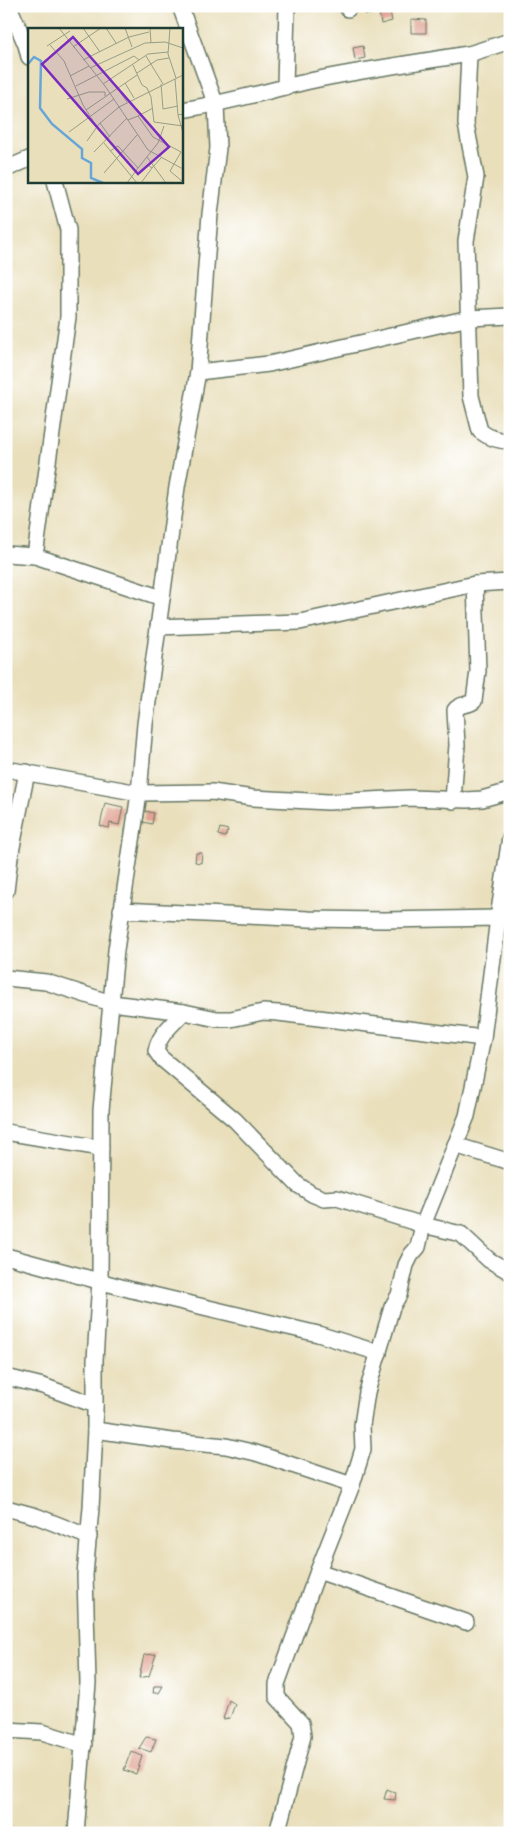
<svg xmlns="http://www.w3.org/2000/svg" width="516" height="1839" viewBox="0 0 516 1839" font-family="Delius,sans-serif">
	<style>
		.building { fill: #e09e8e }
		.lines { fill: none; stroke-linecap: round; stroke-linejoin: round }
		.minor-casing { stroke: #667663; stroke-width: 18 }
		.minor { stroke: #fff; stroke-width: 15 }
		.inset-river { fill: none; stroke: #68a5d9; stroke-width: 2.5 }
		.inset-road { fill: none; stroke: #989e85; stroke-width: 1 }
		.view { fill: #7b2cbf; fill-opacity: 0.15; stroke: #7b2cbf; stroke-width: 2.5 }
		.inset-edge { fill: none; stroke: #1f3d34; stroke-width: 2.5 }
	</style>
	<rect width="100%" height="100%" fill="#fff"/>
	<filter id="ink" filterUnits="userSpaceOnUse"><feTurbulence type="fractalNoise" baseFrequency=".02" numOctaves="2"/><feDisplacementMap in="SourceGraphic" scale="10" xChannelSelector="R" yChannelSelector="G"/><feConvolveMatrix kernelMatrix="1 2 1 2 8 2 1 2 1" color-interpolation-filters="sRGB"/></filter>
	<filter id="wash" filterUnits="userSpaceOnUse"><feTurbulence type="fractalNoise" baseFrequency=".0096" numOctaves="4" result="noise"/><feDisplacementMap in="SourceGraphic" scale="20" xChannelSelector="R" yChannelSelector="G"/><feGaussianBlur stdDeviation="1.12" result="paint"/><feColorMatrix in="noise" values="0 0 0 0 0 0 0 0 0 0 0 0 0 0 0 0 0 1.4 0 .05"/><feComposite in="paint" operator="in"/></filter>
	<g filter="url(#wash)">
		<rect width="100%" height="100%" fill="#e9dfbb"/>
		<g id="blocks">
			<g class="building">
				<polygon points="364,6 389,6 392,21 381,24 379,12 366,15"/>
				<polygon points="411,19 426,20 426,33 411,33"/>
				<polygon points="363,46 365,58 355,60 353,48"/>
				<polygon points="105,803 123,807 119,825 110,823 109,828 100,826"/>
				<polygon points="145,811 154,813 152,824 143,822"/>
				<polygon points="220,828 228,830 225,837 218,835"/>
				<polygon points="196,853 202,853 201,863 195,862"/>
				<polygon points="156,1654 149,1676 139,1678 144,1655"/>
				<polygon points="154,1686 163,1686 159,1693 153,1693"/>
				<polygon points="229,1700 235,1704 230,1718 223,1719"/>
				<polygon points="146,1737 156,1739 151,1752 139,1748"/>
				<polygon points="131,1751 142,1756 136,1774 124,1770"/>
				<polygon points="387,1789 396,1793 395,1800 384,1799"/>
			</g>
		</g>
	</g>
	<g filter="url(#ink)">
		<use href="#blocks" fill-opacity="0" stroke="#667663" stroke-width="1"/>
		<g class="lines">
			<defs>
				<g id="minor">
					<polyline points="9,6 26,45 29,57"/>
					<polyline points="348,6 348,9"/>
					<path d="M510 41 469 54 466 124 476 177 466 241 471 396 480 431C489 438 499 441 510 441"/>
					<polyline points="285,87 287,6"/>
					<path d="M181 110C228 103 273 89 319 79 369 69 419 62 469 54"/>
					<polyline points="6,169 29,159"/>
					<polyline points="55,181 68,230 68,317 35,556 162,598"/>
					<polyline points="198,372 269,364 469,318 510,316"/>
					<polyline points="6,554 35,556"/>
					<polyline points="158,627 300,622 475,584 510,582"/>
					<polyline points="6,769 139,793 212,792 253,798 328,802 410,798 467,800 482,799 510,791"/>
					<path d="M453 801 457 745 455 710C460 703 468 706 474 701L478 671 475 584"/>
					<polyline points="6,891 10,857 27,772"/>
					<polyline points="121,910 309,919 384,920 498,918 510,920"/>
					<polyline points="6,978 46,982 111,1003 184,1012 217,1019 231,1019 263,1012 278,1013 483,1038"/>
					<path d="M184 1012C173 1024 159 1034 156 1051L161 1058 235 1120 298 1185 312 1194 324 1199 337 1198 423 1225 461 1234 489 1260 510 1272"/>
					<polyline points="6,1132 101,1148"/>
					<polyline points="455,1145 510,1162"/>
					<polyline points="6,1256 132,1290 318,1334 379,1353"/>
					<polyline points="6,1377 43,1386 95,1405"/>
					<polyline points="95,1430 172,1441 226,1446 256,1453 352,1485"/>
					<polyline points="6,1508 36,1516 89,1537"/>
					<polyline points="318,1571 466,1622"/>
					<polyline points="6,1730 42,1732 84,1745"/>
					<polyline points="76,1833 88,1683 85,1575 91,1508 95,1430 95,1360 100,1280 101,1110 116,950 139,793 145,724 177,487 198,372 210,214 218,148 216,105 180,6"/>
					<polyline points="277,1833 303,1736 301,1723 277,1697 277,1684 318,1571 352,1485 363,1449 362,1425 367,1392 392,1307 399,1295 406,1265 411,1255 418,1247 423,1225 467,1116 483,1038 498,918 510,837"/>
				</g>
			</defs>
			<use href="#minor" class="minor-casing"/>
			<use href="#minor" class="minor"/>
		</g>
	</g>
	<g transform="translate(28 28)">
		<rect width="155" height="155" fill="#e9dfbb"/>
		<path class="inset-river" d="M0 36 6 29 13 33 12 80 24 96 54 121V130L63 135V150L75 155"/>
		<path class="inset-road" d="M31 0 77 58 120 122 155 141M55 0 72 24M78 0 88 15M97 0 104 19M122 0 123 15M142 0 140 26 148 50M22 17 36 33 55 77 69 99M19 18 42 3M45 19 73 0M118 28 135 56M55 32 101 9 121 4M105 37 114 57 119 60 123 69 126 94 155 98M62 40 117 15 137 14 155 20M109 45 129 32 141 30M42 48 61 38M147 51 150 87 155 86M97 55 106 70M75 56 120 26 140 24M133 56 135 81 150 78M48 58 106 28 111 32M90 61 99 74M39 71 61 64H77V68M58 82 109 47M150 87 155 105M110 88 125 80M100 92 110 88 125 109 153 124 142 143 155 154M72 95 82 109M41 104 86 71M59 113 71 96 91 79 155 47M76 115 109 155M82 123 90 118 110 140 99 155M66 124 99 90M119 129 138 155M120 137 124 140 133 130M110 140 130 115 136 98M76 145 109 107M113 155 124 140"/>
		<path class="view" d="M45 9 141 119 110 146 14 36Z"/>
		<rect width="155" height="155" class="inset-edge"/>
	</g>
	<rect width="516" height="1839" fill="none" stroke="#fff" stroke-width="25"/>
</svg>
